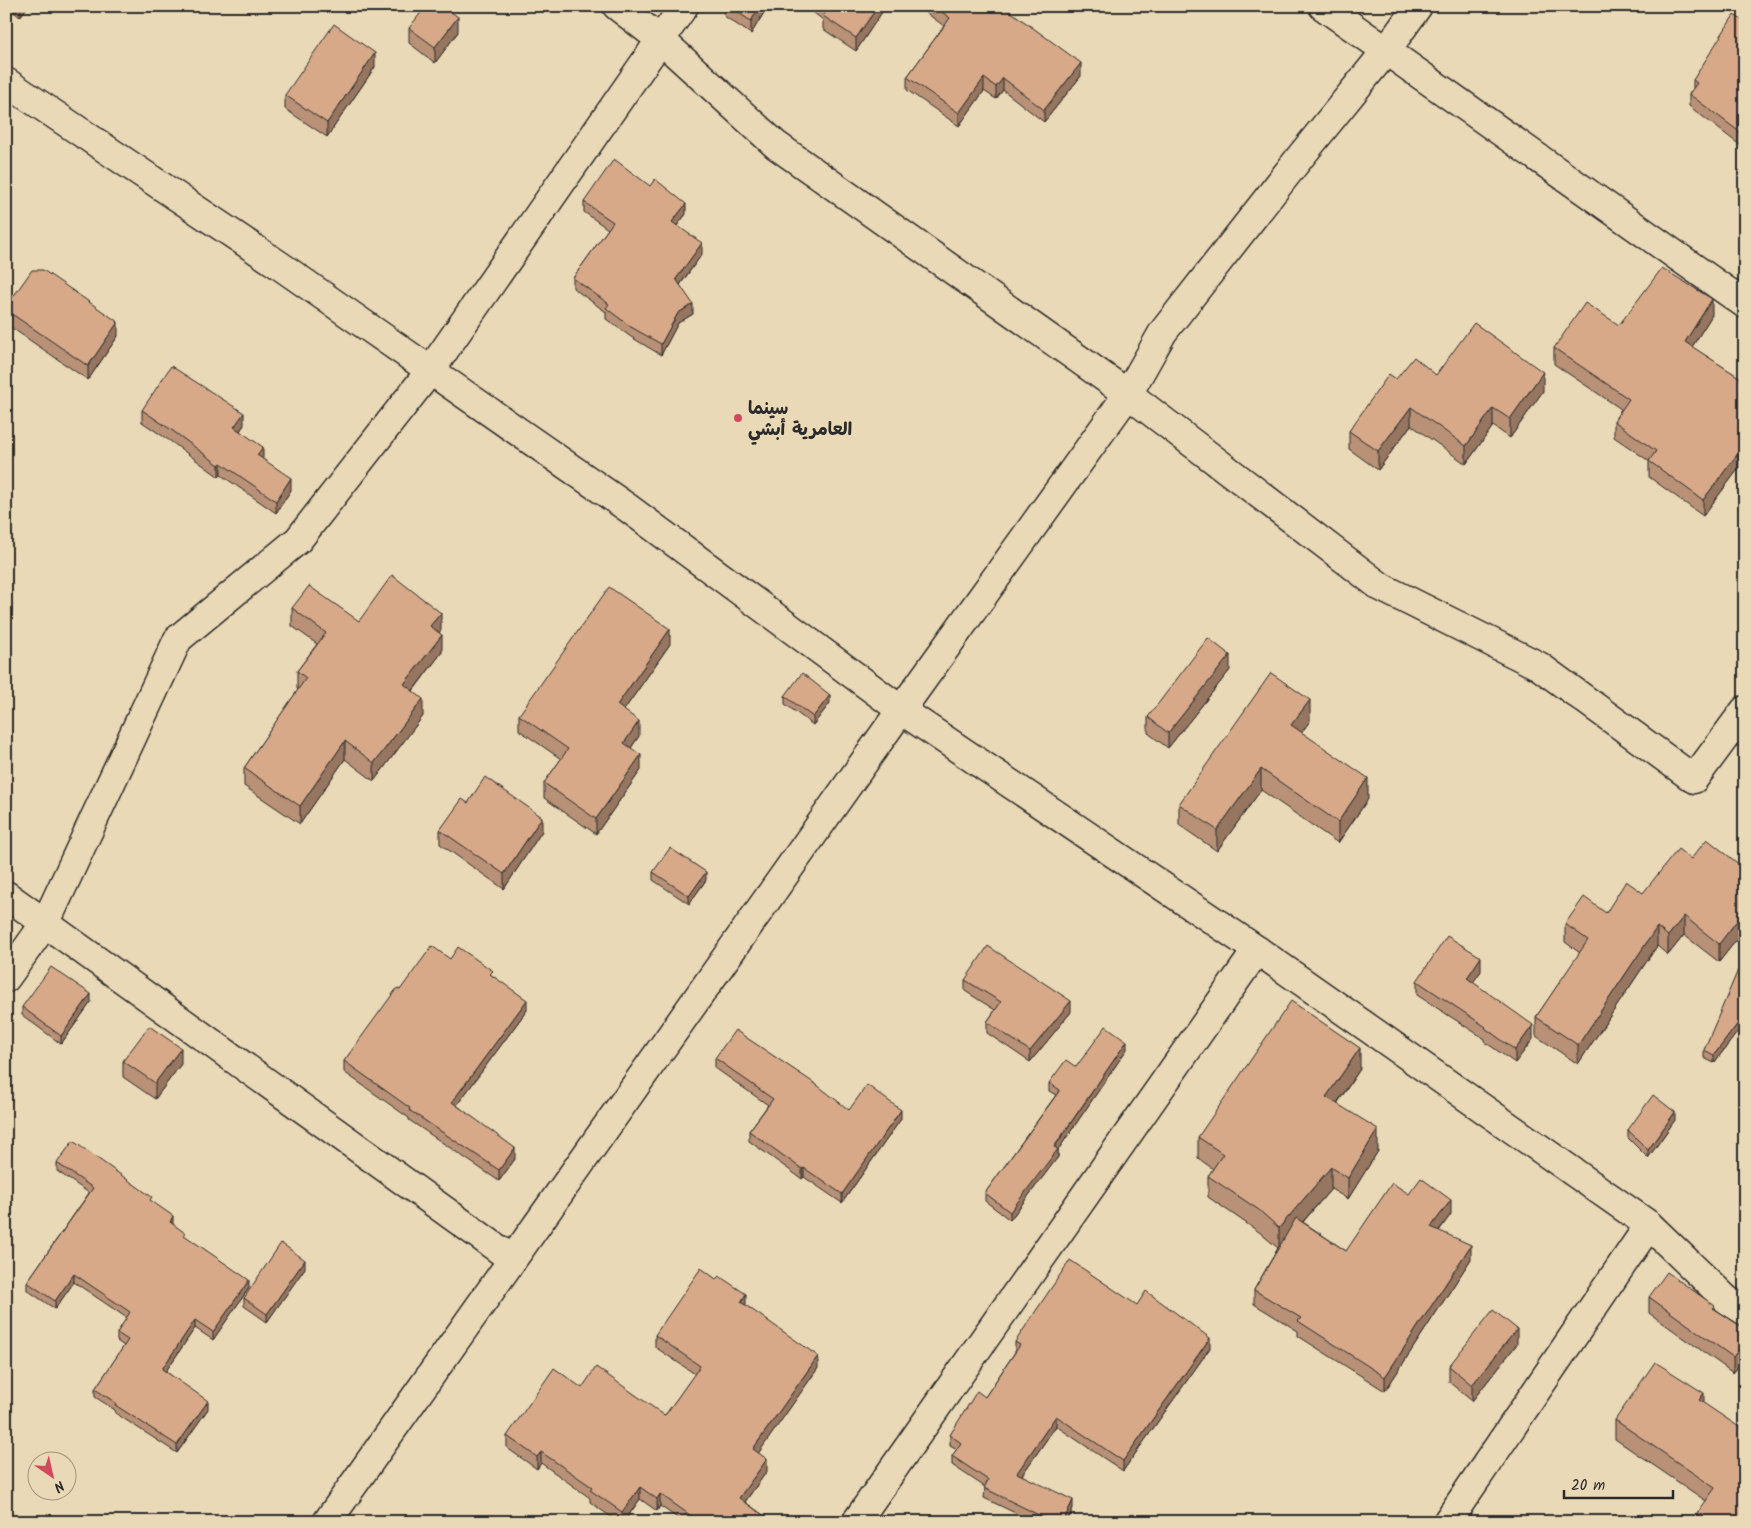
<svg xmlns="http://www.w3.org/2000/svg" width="1751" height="1528" viewBox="0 0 1751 1528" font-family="Kalam,'Playpen Sans Arabic',sans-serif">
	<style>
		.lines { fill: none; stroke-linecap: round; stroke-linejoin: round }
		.street-casing { stroke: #2b2b2b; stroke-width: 31 }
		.street { stroke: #ead9b6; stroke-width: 28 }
		.wall { fill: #b99176; stroke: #2b2b2b }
		.shaded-wall { fill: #967660; stroke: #2b2b2b }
		.building { fill: #d7a989; stroke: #2b2b2b }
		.poi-dot { fill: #d1495b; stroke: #ead9b6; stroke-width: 2 }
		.labels { text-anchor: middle; stroke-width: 4; stroke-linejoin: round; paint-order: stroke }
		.poi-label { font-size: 18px; font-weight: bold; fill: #2b2b2b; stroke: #ead9b6; text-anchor: start }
	</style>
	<rect width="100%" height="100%" fill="#ead9b6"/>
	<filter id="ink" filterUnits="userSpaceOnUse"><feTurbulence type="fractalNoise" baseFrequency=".02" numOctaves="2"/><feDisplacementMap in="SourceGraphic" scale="10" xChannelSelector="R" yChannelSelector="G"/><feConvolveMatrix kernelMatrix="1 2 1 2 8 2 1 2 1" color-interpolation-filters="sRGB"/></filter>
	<g filter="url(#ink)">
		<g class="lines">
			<defs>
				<g id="street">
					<polyline points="617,6 661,40 776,145 1128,394 1163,332 1301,156 1386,51 1418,6"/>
					<polyline points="1323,6 1745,304"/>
					<polyline points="6,82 279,265 628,508 901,710 1257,950 1649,1225 1727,1300 1745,1311"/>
					<polyline points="6,895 512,1259"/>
					<polyline points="6,978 46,922 178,639 298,540 430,371 684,6"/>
					<polyline points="327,1522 901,710 1128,394 1381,587 1539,666 1694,779 1745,710"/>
					<polyline points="856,1522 1257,950"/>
					<polyline points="1447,1522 1649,1225"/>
				</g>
			</defs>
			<use href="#street" class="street-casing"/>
			<use href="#street" class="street"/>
		</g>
		<g class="wall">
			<polygon points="6,6 28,6 20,17"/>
			<polygon points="724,6 768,6 751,34 724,16"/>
			<polygon points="805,6 886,6 856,51 823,29 823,20"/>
			<polygon points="917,6 1003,6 1081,76 1044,122 1003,90 996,99 984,91 959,126 907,90 907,77 944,26"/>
			<polygon points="1745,22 1745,149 1689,106 1689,94 1693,89 1693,80"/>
			<polygon points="409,28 458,32 435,63 409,43"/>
			<polygon points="375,67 327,137 285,109 285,95"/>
			<polygon points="584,202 686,214 677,226 702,254 680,285 693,314 678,323 661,355 631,337 606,319 606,312 573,288 573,278 608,229 584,212"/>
			<polygon points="1745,211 1745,230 1742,228 1742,215"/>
			<polygon points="6,307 118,336 88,380 6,324"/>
			<polygon points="1712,315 1692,347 1742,379 1745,376 1745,460 1703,516 1649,477 1649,461 1614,437 1614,421 1621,409 1554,364 1554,348 1619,325"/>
			<polygon points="1436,375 1543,391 1510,438 1493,426 1466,464 1411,425 1378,470 1349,449 1349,431 1396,379"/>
			<polygon points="142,410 244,425 240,431 263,459 291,490 276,513 221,475 219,477 173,443 142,422"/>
			<polygon points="292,608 359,621 441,630 439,633 442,652 413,691 423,716 374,781 345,759 300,824 244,786 244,768 298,690 297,689 297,671 317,644 292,626"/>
			<polygon points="670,644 624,710 639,736 631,748 641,770 596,834 544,798 544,783 561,759 519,730 519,715"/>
			<polygon points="1230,670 1168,748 1148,733 1148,717"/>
			<polygon points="785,696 830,703 813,725 785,704"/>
			<polygon points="1310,721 1301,732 1368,799 1338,843 1261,790 1217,851 1179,825 1179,804"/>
			<polygon points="468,803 542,831 504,889 440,844 440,830"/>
			<polygon points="1691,859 1745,869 1745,929 1719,962 1684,935 1668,955 1657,946 1578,1064 1536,1036 1536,1017 1580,953 1565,942 1565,924 1606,913 1643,893"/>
			<polygon points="653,872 706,880 689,904 653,880"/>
			<polygon points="450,959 493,976 527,1010 457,1105 515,1159 499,1181 409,1120 409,1118 344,1072 344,1061 400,990"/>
			<polygon points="1481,971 1473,982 1533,1039 1515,1063 1485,1042 1485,1039 1417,995 1417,981"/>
			<polygon points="1745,975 1745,1022 1714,1063 1704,1058 1704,1050"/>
			<polygon points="965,980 1071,1012 1030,1062 987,1033 987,1022 995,1010 965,991"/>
			<polygon points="91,1002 61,1044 22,1015 22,1007"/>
			<polygon points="1127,1049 1058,1150 1058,1157 1010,1220 985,1201 985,1193 1056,1095 1049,1091 1049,1083 1076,1067"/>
			<polygon points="715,1058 849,1110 901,1119 842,1203 804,1177 802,1179 749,1141 749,1131 768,1105 715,1068"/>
			<polygon points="123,1061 181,1064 155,1099 123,1077"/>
			<polygon points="1360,1069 1337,1104 1378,1151 1348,1199 1331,1189 1303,1222 1346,1251 1409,1194 1451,1214 1439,1231 1471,1259 1385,1391 1298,1336 1298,1331 1254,1304 1254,1290 1278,1248 1259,1232 1208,1197 1208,1176 1213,1169 1198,1158 1198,1137"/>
			<polygon points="1675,1120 1648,1158 1628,1138 1628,1130"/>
			<polygon points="57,1163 152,1202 185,1237 249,1288 213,1340 195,1328 166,1371 208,1409 177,1453 115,1413 115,1410 95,1397 95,1389 124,1346 117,1341 117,1333 127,1318 74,1282 55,1309 27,1290 27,1282 89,1193 57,1171"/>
			<polygon points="305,1268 267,1322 244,1306 244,1298"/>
			<polygon points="1649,1297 1715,1309 1745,1329 1745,1358 1733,1373 1649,1313"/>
			<polygon points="746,1305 818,1368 758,1453 767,1471 745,1502 773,1522 683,1522 660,1506 657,1511 640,1499 624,1522 618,1522 590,1502 590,1498 541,1463 537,1469 507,1448 507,1436 582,1388 664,1415 666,1414 695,1374 655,1347 655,1335"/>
			<polygon points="1137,1305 1210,1348 1123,1471 1056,1426 1022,1475 1073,1509 1067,1522 1034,1522 984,1498 985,1487 952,1465 952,1456 957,1449 950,1445 950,1435 985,1397 1015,1352 1015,1342"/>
			<polygon points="1517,1344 1472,1401 1449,1382 1449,1366"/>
			<polygon points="1704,1403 1745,1522 1706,1501 1615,1439 1615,1420"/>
		</g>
		<g class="shaded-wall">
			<polygon points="22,6 28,6 20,17 20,9"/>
			<polygon points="760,6 768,6 751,34 751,21"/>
			<polygon points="878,6 886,6 856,51 856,38"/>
			<polygon points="458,17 458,32 435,63 435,47"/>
			<polygon points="375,53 375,67 327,137 327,123"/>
			<polygon points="1081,63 1081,76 1044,122 1044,110"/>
			<polygon points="984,78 984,91 959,126 959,113"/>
			<polygon points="1003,78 1003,90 996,99 996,87"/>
			<polygon points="686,204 686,214 672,232 672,222"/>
			<polygon points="702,243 702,254 676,290 676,279"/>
			<polygon points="1712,299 1712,315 1685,358 1685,342"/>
			<polygon points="693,304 693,314 678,323 661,355 661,344 678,313"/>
			<polygon points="118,322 118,336 88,380 88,366"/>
			<polygon points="1543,372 1543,391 1510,438 1510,419"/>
			<polygon points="1411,407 1411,425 1378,470 1378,451"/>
			<polygon points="1493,408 1493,426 1466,464 1466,446"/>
			<polygon points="244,413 244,425 234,439 234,427"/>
			<polygon points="1745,444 1745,460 1703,516 1703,500"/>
			<polygon points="263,447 263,458 257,467 257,455"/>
			<polygon points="221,463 221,475 219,477 219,465"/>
			<polygon points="291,478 291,490 276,513 276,501"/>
			<polygon points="441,613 441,630 430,644 430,626"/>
			<polygon points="670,629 670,644 617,720 617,705"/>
			<polygon points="442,635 442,652 404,702 404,684"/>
			<polygon points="1230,655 1230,670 1168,748 1168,733"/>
			<polygon points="830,695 830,703 813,725 813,717"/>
			<polygon points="423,699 423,716 374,781 374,763"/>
			<polygon points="1310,700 1310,721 1291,747 1291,725"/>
			<polygon points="639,721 639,736 624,758 624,743"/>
			<polygon points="345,741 345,759 300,824 300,806"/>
			<polygon points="641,755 641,770 596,834 596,819"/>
			<polygon points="1261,769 1261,790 1217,851 1217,830"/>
			<polygon points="1368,778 1368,799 1338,843 1338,822"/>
			<polygon points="542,817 542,831 504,889 504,874"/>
			<polygon points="706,872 706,880 689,904 689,896"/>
			<polygon points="1745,910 1745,929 1719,962 1719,944"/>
			<polygon points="1684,916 1684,935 1668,955 1668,936"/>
			<polygon points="1657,927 1657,946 1578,1064 1578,1045"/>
			<polygon points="1481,957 1481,971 1467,991 1467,978"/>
			<polygon points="91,994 91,1002 61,1044 61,1036"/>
			<polygon points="527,1000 527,1010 452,1112 452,1102"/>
			<polygon points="1071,1001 1071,1012 1030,1062 1030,1051"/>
			<polygon points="1745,1014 1745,1022 1714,1063 1714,1055"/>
			<polygon points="1533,1025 1533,1039 1515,1063 1515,1050"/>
			<polygon points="1127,1041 1127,1049 1058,1150 1058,1157 1010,1220 1010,1212"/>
			<polygon points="181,1048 181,1064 155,1099 155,1083"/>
			<polygon points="1360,1048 1360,1069 1326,1119 1326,1097"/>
			<polygon points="901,1110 901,1119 842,1203 842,1194"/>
			<polygon points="1675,1112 1675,1120 1648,1158 1648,1150"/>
			<polygon points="1378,1129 1378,1151 1348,1199 1348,1178"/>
			<polygon points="515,1148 515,1159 499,1181 499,1170"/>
			<polygon points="1331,1167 1331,1189 1279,1249 1279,1228"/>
			<polygon points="804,1168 804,1177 802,1179 802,1169"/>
			<polygon points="1451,1200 1451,1214 1431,1241 1431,1227"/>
			<polygon points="173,1216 173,1224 170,1222"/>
			<polygon points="1471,1245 1471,1259 1385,1391 1385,1377"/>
			<polygon points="305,1260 305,1268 267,1322 267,1314"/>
			<polygon points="74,1274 74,1282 55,1309 55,1301"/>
			<polygon points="249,1280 249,1288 213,1340 213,1332"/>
			<polygon points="746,1294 746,1306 741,1302"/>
			<polygon points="195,1320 195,1328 162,1377 162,1369"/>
			<polygon points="1517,1329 1517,1344 1472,1401 1472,1385"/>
			<polygon points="1210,1338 1210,1348 1123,1471 1123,1461"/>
			<polygon points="1745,1342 1745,1358 1733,1373 1733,1357"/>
			<polygon points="818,1356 818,1368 753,1461 753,1449"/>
			<polygon points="1704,1393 1704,1412 1699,1400"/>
			<polygon points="208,1401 208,1409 177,1453 177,1445"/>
			<polygon points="1056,1416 1056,1426 1017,1482 1017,1473"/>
			<polygon points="541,1452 541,1463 537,1469 537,1457"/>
			<polygon points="767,1459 767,1471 739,1510 739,1498"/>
			<polygon points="640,1487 640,1499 624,1522 622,1522 622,1512"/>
			<polygon points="660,1494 660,1506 657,1511 657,1499"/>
			<polygon points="1073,1500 1073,1509 1067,1522 1063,1522"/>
		</g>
		<g class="building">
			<polygon points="426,6 443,6 458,17 435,47 409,28"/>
			<polygon points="728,6 760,6 751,21"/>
			<polygon points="822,6 878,6 856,38 823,16 827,10"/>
			<polygon points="934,6 1003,6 1081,63 1044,110 1003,78 996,87 984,78 959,113 907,77 950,18"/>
			<polygon points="1734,15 1745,22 1745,136 1689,94 1697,83 1693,80"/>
			<polygon points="334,24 375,53 327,123 285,95"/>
			<polygon points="614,159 650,186 655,179 686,204 672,222 702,243 676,279 693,304 678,313 661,344 631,327 606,308 609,304 573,278 613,222 584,202"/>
			<polygon points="1745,211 1745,218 1742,215"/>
			<polygon points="1662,268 1712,299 1685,342 1742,379 1745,376 1745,444 1703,500 1649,461 1656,451 1614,421 1629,399 1554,348 1585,303 1619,325"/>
			<polygon points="32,270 43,270 118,322 88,366 6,310 6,307"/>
			<polygon points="1474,323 1543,372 1510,419 1493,408 1466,446 1411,407 1378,451 1349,431 1389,374 1396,379 1414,357 1436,375"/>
			<polygon points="171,366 244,413 234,427 263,447 257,455 291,478 276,501 221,463 219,465 173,431 142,410"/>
			<polygon points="392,575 441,613 430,626 442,635 404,684 423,699 374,763 345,741 300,806 244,768 306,678 297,671 326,633 292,608 309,586 359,621"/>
			<polygon points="609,587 670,629 617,705 639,721 624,743 641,755 596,819 544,783 568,749 519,715"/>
			<polygon points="1208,638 1230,655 1168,733 1148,717"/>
			<polygon points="802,673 830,695 813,717 785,696"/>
			<polygon points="1271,673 1310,700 1291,725 1368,778 1338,822 1261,769 1217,830 1179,804"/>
			<polygon points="485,777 542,817 504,874 440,830 462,799 468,803"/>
			<polygon points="1707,839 1745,869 1745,910 1719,944 1684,916 1668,936 1657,927 1578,1045 1536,1017 1588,940 1565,924 1584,897 1606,913 1626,881 1643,893 1678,849 1691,859"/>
			<polygon points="670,848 706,872 689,896 653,872"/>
			<polygon points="1447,936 1481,957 1467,978 1533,1025 1515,1050 1485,1028 1486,1027 1417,981"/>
			<polygon points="432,946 450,959 458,947 493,971 490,974 527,1000 452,1102 515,1148 499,1170 409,1110 410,1108 344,1061 397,988 400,990"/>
			<polygon points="988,946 1071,1001 1030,1051 987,1022 1001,1002 965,980"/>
			<polygon points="51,967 91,994 61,1036 22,1007"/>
			<polygon points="1738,970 1745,975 1745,1014 1714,1055 1704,1050"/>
			<polygon points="1291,1001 1360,1048 1326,1097 1378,1129 1348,1178 1331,1167 1279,1228 1259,1210 1208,1176 1223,1154 1198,1137"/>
			<polygon points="149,1026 181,1048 155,1083 123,1061"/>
			<polygon points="1106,1026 1127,1041 1054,1147 1058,1149 1010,1212 985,1193 1060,1090 1049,1083 1066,1060 1076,1067"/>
			<polygon points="735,1030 817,1085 849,1110 867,1085 901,1110 842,1194 804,1168 802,1169 749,1131 773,1099 715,1058"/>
			<polygon points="1653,1095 1675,1112 1648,1150 1628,1130"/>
			<polygon points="73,1141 152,1197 150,1200 173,1216 170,1222 185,1233 184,1235 249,1280 213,1332 195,1320 162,1369 208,1401 177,1445 115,1405 116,1403 95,1389 128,1340 117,1333 130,1312 74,1274 55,1301 27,1282 93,1188 57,1163"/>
			<polygon points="1421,1178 1451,1200 1431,1227 1471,1245 1385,1377 1298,1321 1301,1318 1254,1290 1296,1218 1346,1251 1392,1183 1409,1194"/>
			<polygon points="281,1243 305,1260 267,1314 244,1298"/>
			<polygon points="1070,1260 1137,1305 1146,1291 1210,1338 1123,1461 1056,1416 1017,1473 1073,1500 1063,1522 1053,1522 984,1488 988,1480 952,1456 961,1443 950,1435 977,1391 985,1397 1020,1345 1015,1342"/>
			<polygon points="701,1268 716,1279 719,1276 746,1294 741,1302 818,1356 753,1449 767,1459 739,1498 773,1522 700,1522 660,1494 657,1499 640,1487 622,1512 590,1490 592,1487 541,1452 537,1457 507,1436 554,1368 582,1388 596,1367 664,1415 666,1414 700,1366 655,1335"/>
			<polygon points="1667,1272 1715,1306 1713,1308 1745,1329 1745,1342 1733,1357 1649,1297"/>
			<polygon points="1493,1310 1517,1329 1472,1385 1449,1366"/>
			<polygon points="1655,1362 1704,1393 1699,1400 1745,1431 1745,1522 1691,1522 1715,1488 1615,1420"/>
		</g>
	</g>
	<circle class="poi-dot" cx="738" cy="418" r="5"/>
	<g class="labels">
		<g class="poi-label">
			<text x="748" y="414">سينما<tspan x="748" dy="21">العامرية أبشي</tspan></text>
		</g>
	</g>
	<rect width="1751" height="1528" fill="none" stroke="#ead9b6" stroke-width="25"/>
	<rect x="12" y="12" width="1726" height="1503" fill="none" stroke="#2b2b2b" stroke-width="2" filter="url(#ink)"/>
	<g transform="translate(52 1476) rotate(146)"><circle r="24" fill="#ead9b6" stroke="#9e937e"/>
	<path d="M0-4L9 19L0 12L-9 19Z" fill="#d1495b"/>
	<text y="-8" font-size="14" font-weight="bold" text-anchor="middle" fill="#2b2b2b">N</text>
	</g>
	<path d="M1564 1490v8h109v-8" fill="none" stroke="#2b2b2b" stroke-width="2.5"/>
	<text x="1571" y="1490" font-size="15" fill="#2b2b2b" stroke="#ead9b6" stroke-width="4" paint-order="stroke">20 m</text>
</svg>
